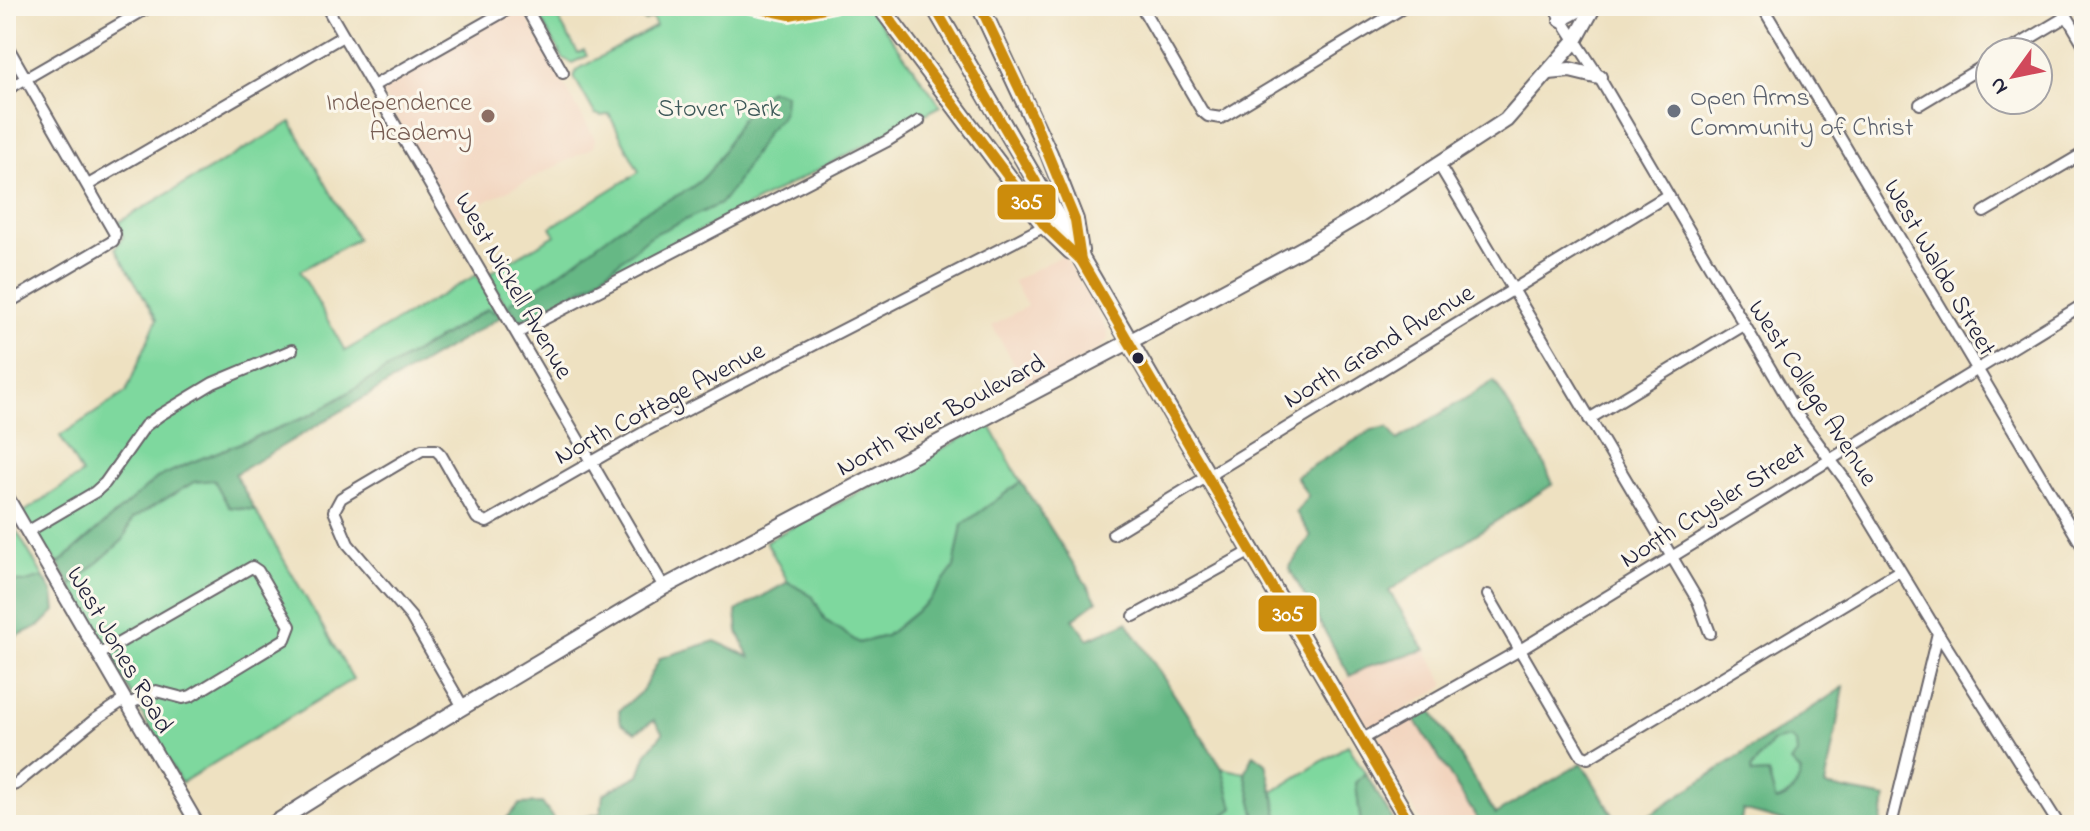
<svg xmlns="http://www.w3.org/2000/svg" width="2090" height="831" viewBox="0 0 2090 831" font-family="'Indie Flower',sans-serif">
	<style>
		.built { fill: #f2d4be }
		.green { fill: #7ed89e; stroke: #507d6c; stroke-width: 2 }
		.forest { fill: #66b885; stroke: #446d60; stroke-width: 2; fill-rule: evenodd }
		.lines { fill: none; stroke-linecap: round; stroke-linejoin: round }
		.minor-casing { stroke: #69656a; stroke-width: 14 }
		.tertiary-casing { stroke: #69656a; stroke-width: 16 }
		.secondary-casing { stroke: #69656a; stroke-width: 18 }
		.primary-casing { stroke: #69656a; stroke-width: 20 }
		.minor { stroke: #fff; stroke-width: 10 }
		.tertiary { stroke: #fff; stroke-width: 12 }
		.secondary { stroke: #fff; stroke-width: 14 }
		.primary { stroke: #fff; stroke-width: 16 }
		.bus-1-casing { stroke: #fbf7ec; stroke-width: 16 }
		.bus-1 { stroke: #cc8c0c; stroke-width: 10 }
		.worship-dot { fill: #6b7280; stroke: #fbf7ec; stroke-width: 3 }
		.education-dot { fill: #8d6e63; stroke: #fbf7ec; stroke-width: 3 }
		.bus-dot { fill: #22223b; stroke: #fbf7ec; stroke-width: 3 }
		.labels { text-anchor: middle; stroke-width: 6; stroke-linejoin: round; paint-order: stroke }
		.worship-label { font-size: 26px; fill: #5b616d; stroke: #fbf7ec; text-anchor: start }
		.education-label { font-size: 26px; fill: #785e54; stroke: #fbf7ec; text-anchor: end }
		.park-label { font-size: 26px; fill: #3e5959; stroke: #fbf7ec }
		.street-label { font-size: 26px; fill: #22223b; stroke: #fbf7ec }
		.line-badge { stroke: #fbf7ec; stroke-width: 3 }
		.badge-label { font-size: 22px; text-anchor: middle; font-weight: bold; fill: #fff }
	</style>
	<rect width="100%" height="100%" fill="#fbf7ec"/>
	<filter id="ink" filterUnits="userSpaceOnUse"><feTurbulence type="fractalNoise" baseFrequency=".0125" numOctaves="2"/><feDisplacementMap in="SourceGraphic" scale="16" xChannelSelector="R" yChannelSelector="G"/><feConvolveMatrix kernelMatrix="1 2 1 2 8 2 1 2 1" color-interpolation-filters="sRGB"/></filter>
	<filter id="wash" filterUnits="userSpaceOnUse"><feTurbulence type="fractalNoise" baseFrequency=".006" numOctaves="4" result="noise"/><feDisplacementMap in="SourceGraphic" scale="32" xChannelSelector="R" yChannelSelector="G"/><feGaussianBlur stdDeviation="1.8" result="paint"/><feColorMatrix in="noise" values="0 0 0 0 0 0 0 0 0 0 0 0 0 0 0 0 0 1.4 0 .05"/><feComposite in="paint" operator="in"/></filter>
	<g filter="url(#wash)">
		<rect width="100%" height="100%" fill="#eee1c1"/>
		<g class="built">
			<polygon points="517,8 522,9 595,139 594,147 455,217 381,92 381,88"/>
			<polygon points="1064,254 1108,332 1108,339 1100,349 1028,387 992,326 1027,306 1013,281"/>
			<polygon points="1425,650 1446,685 1379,725 1367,725 1341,682 1371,665"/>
			<polygon points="1412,715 1481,825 1423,825 1376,743 1382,733"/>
		</g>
		<g class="green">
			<polygon points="533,6 551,6 578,53 584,50 587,56 572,63 563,58"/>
			<polygon points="642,6 868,6 941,106 520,324 513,318 488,274 555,235 551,227 639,172 609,114 602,116 595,114 574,77 577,70 656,26 652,18 645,21 641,18 646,14"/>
			<polygon points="291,122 357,239 300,271 345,351 476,275 502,316 487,309 311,415 190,463 157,478 58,564 21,514 82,474 60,436 126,392 157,319 115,248 123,237 119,222"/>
			<polygon points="989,424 1021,482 962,525 954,568 929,601 886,636 859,643 825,620 813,597 788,582 766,541"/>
			<polygon points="214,479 229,507 255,510 353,679 181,783 71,586 123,540 132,519 194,482"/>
			<polygon points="6,513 53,593 6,623"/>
			<polygon points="1790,738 1796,743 1801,776 1792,793 1776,801 1768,773 1752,774 1751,769 1772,742"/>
			<polygon points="1348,745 1365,773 1356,783 1361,825 1280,825 1273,792"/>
			<polygon points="1222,768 1245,773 1257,821 1253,825 1211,825 1233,808"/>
		</g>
		<g class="forest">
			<path d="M771 90 785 94 784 108 780 118 768 130 733 188 720 204 652 235 594 282 523 320 517 318 509 304 512 301C559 279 596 242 640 214 660 202 688 194 704 177 730 152 737 106 771 90Z"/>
			<polygon points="488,309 502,316 235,474 255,510 229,507 214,480 194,482 132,519 123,540 71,586 58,564 157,478 190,463 311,415"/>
			<polygon points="1494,381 1541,457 1553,484 1389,591 1425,650 1371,665 1350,676 1289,568 1311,536 1296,512 1308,496 1296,476 1372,430 1388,427 1397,440"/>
			<polygon points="1021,482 1097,601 1073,619 1088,639 1127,622 1222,768 1233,808 1211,825 507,825 505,820 520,804 542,803 557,824 601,813 603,794 639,775 647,753 663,733 654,720 636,732 621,723 619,711 642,691 660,658 715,641 750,657 738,632 736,611 788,582 813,597 825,620 859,643 886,636 929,601 954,567 962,525"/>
			<polygon points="43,577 53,593 55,611 41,625 6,641 6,581 26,582"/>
			<path d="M1844 687 1825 786 1886 798 1880 825H1797L1743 810 1740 825H1634ZM1790 738 1796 743 1797 754 1791 762 1801 772C1798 785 1791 798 1776 801L1768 773 1752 774 1751 769 1772 742Z"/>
			<polygon points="1431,709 1495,814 1582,763 1619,825 1481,825 1415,719"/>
			<polygon points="1254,754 1266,763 1280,825 1253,825 1257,821 1245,773"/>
			<polygon points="1365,773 1396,825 1361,825 1356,783"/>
		</g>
	</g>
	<g filter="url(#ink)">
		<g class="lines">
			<defs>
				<g id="minor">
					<polyline points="326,6 664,587"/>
					<polyline points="525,6 563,73"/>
					<polyline points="1141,6 1202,111 1208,116 1221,118 1406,6"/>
					<polyline points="1553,6 1599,77 1798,416 1846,481 1938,633 1891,825"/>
					<polyline points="1762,6 2084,549"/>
					<polyline points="2061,6 2084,45"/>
					<polyline points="6,44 115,234 113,241 6,304"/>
					<polyline points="2007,52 2067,16"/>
					<polyline points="373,86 514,6"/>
					<polyline points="6,90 151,6"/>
					<polyline points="1920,104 1990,62"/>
					<polyline points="1438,163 1698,601 1710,633"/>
					<polyline points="88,185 343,36"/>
					<polyline points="1984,212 2084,153"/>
					<polyline points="517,333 887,141 919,121"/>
					<polyline points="1589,419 1744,325"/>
					<polyline points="27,532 95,492 105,483 145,426 160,415 213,383 292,350"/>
					<polyline points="1113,534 1668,195"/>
					<polyline points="1488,595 1581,755 1588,758 1899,571"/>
					<polyline points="1134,616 1251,551"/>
					<polyline points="1938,633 2059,825"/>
					<polyline points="98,655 252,567 258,571 290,626 285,639 191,696 183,698 156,691 127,705"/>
					<polyline points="463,707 411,617 348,544 334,511 341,498 422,450 436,450 441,455 477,518 487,522 646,431 1045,226"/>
					<polyline points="1361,740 1520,650 2084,304"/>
					<polyline points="6,787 16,784 93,721 124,700"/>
				</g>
				<polyline id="tertiary" points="6,495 198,825"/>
				<g id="secondary">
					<polyline points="1561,19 1585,6"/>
					<polyline points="1549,72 1570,70 1599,77"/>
					<polyline points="272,825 406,741 664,587 1159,326 1309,245 1360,215 1506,120 1575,41 1594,6"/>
				</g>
				<g id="primary">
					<polyline points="880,6 1045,226 1071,251"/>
					<polyline points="934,6 1411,825"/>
					<polyline points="980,6 1049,154 1075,220 1080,251"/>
				</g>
			</defs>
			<use href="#minor" class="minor-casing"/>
			<use href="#tertiary" class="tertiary-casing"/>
			<use href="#secondary" class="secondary-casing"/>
			<use href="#primary" class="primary-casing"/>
			<use href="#minor" class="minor"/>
			<use href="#tertiary" class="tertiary"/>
			<use href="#secondary" class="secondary"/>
			<use href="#primary" class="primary"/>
			<defs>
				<g id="bus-1">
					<polyline points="746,6 790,15 834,6"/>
					<polyline points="880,6 1045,226 1081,260 1411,825"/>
					<polyline points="934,6 1036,182"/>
					<polyline points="980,6 1034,120 1075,220 1081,260"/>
				</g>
			</defs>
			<use href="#bus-1" class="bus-1-casing"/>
			<use href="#bus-1" class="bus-1"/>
		</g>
	</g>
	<circle class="worship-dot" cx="1674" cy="111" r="8"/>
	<circle class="education-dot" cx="488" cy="116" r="8"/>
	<circle class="bus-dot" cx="1138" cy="358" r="7"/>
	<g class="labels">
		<g class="worship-label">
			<text x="1690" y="105">Open Arms<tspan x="1690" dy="30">Community of Christ</tspan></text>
		</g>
		<g class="education-label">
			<text x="472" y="110">Independence<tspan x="472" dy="30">Academy</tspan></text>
		</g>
		<g class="park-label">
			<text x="719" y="116">Stover Park</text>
		</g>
		<g class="street-label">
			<text transform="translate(1941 267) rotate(60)" y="9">West Waldo Street</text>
			<text transform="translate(515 285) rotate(60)" y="9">West Nickell Avenue</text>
			<text transform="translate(1378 345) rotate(-31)" y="9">North Grand Avenue</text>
			<text transform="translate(1814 392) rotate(57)" y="9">West College Avenue</text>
			<text transform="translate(659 402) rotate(-28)" y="9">North Cottage Avenue</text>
			<text transform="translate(940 414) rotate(-28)" y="9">North River Boulevard</text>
			<text transform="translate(1712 504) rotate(-32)" y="9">North Crysler Street</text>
			<text transform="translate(121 649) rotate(60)" y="9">West Jones Road</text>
		</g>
	</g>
	<g class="line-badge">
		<rect x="996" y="183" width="61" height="38" rx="8" fill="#cc8c0c"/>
		<rect x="1257" y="594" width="61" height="39" rx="8" fill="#cc8c0c"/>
	</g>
	<g class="badge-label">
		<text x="1027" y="209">305</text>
		<text x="1288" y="621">305</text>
	</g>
	<rect width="2090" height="831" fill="none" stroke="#fbf7ec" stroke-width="32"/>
	<g transform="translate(2014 76) rotate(237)"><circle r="38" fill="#fbf7ec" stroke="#a4a2a5" stroke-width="2"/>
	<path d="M0-6L14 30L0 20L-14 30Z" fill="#d1495b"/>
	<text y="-12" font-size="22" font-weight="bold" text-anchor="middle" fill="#22223b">N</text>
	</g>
</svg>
